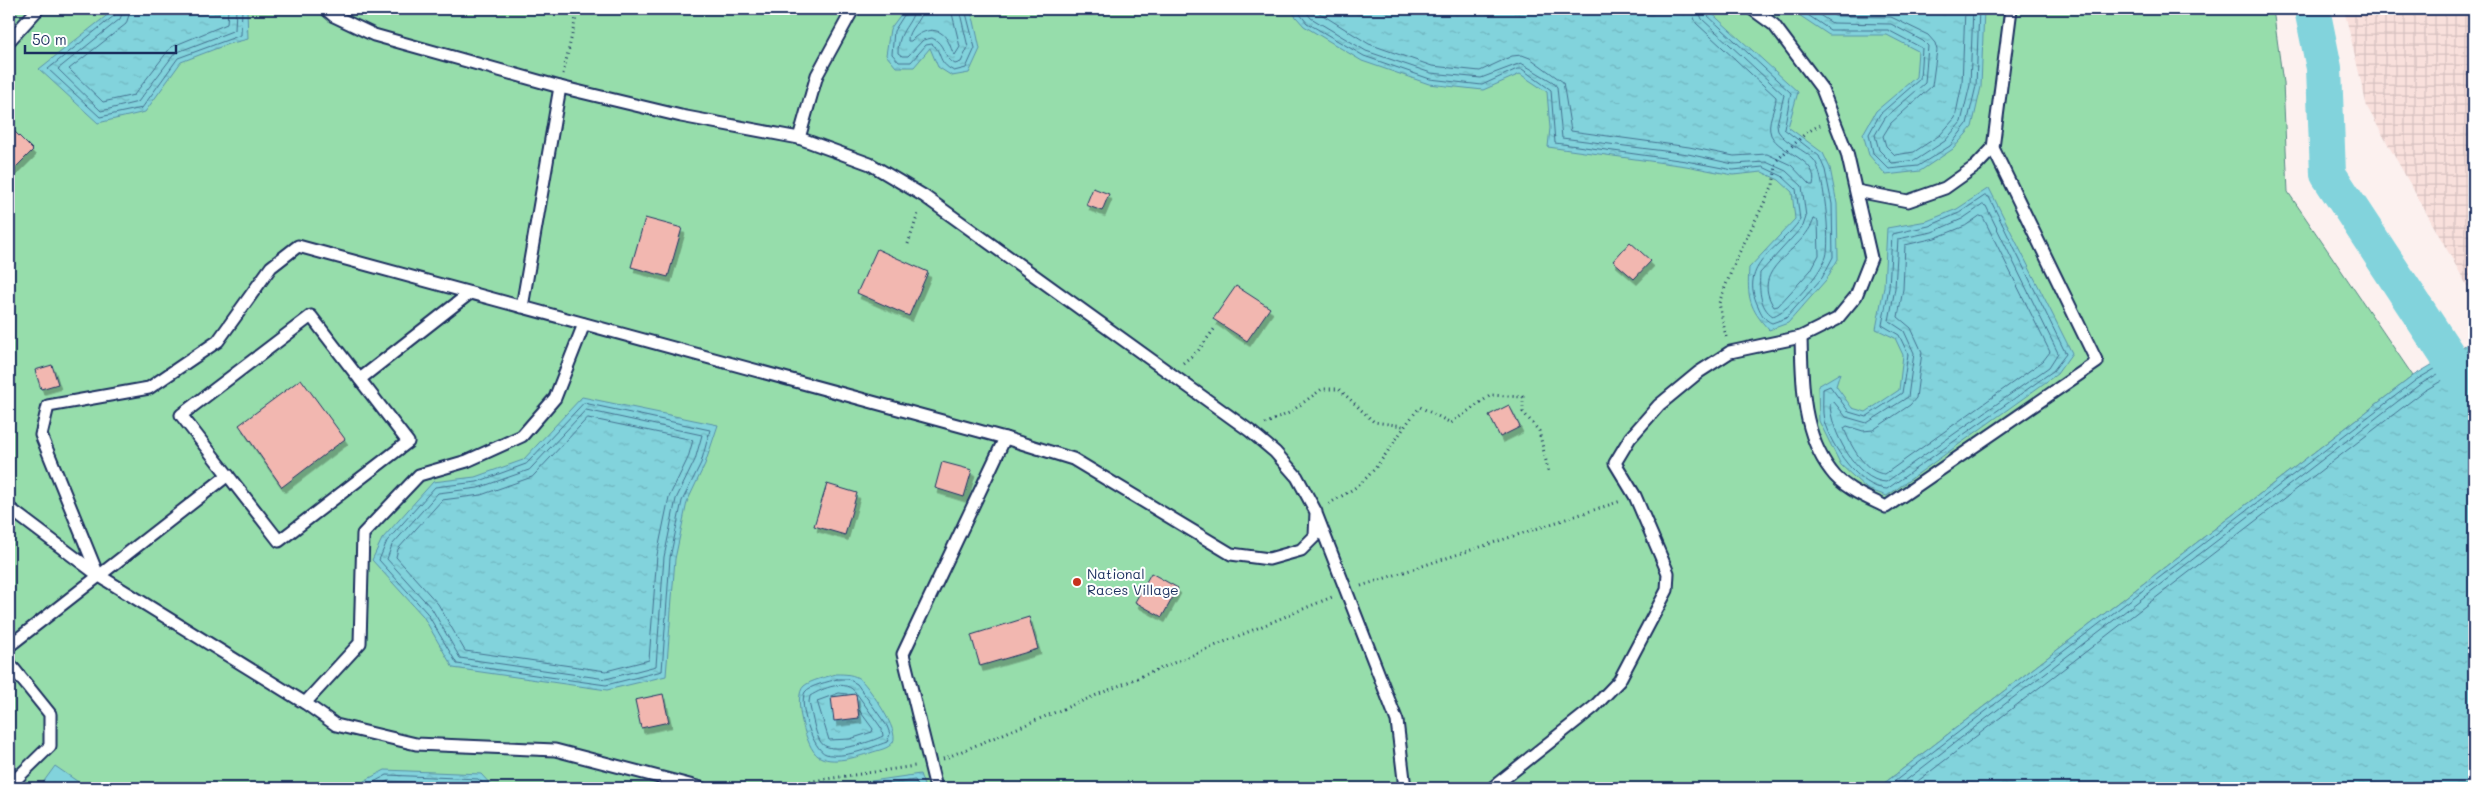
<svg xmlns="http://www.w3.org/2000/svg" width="2483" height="797" viewBox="0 0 2483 797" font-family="Mali,sans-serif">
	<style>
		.industrial { fill: url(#industrial-grid) }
		.green { fill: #96ddab; stroke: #588684 }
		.water { fill: url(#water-ripples); stroke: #5991aa }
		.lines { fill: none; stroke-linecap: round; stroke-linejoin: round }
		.shore { stroke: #447190; stroke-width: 1 }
		.river { stroke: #82d3dc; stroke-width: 36 }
		.building { fill: #f2b7b0; stroke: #1b2f5e; filter: url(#shadow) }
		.lane-casing { stroke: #1b2f5e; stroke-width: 15 }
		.path { stroke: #1b2f5e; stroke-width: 3; stroke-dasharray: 1 4; stroke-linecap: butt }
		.lane { stroke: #fff; stroke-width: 11 }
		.poi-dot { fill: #c8321e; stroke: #fff; stroke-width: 2 }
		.labels { text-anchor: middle; stroke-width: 4; stroke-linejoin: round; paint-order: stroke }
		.poi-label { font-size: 14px; fill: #1b2f5e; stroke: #fff; text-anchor: start }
	</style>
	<defs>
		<pattern id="industrial-grid" width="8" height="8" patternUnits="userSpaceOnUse" patternTransform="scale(1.25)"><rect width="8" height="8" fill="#f9e0dc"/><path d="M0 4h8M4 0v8" fill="none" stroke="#d5c0bf"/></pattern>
		<pattern id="water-ripples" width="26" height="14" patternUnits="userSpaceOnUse" patternTransform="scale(1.25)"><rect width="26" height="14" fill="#82d3dc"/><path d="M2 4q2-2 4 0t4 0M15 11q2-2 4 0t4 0" fill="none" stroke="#70b5bf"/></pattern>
		<filter id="shadow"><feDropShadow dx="3" dy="5.5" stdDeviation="0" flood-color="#0004"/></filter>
	</defs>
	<rect width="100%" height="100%" fill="#fcf1ef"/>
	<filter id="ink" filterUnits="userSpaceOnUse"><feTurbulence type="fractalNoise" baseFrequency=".02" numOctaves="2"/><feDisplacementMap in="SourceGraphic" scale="10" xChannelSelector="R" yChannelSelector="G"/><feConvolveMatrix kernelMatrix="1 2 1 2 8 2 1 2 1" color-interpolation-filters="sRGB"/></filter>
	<g filter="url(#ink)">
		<polygon class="industrial" points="2344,9 2474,9 2474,298 2367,107"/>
		<polygon class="green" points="19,9 2273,9 2283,83 2288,192 2413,376 1878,788 9,788 9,20"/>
		<g class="water">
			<polygon points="115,9 247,9 248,39 228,44 181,62 145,112 98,123 39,69"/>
			<polygon points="905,9 969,9 974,21 980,49 969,73 952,76 938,67 930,48 914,67 896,67 886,55 890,29"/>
			<path d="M1289 9H1707L1798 92 1788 127 1823 153 1830 168 1837 204 1838 259 1826 280 1788 323 1769 330C1749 308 1747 297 1749 268L1795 219 1792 192 1779 180 1762 172 1733 175 1686 166 1548 147 1550 128 1547 92 1520 74 1483 90 1429 84 1362 61 1304 26Z"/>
			<polygon points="1790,9 1984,9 1981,87 1972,127 1953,149 1920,171 1886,175 1869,155 1863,134 1876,111 1916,77 1918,51 1887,35 1829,35"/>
			<polygon points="1989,188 2072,353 2057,374 1887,496 1867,489 1841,465 1819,421 1818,386 1840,373 1836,386 1852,408 1866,412 1899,390 1903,355 1895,338 1876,329 1884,287 1887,228 1927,221 1957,209"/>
			<polygon points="2474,340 2474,788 1878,788 2413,376"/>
			<polygon points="582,397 718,425 705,464 687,502 675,559 666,676 607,690 453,668 423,616 372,560 382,539 433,482 475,477 523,460"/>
			<path d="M836 674C845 674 854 674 861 680 870 689 900 731 893 742 889 749 878 750 870 753 856 757 832 765 818 756 806 748 792 696 804 686 811 680 827 677 836 674Z"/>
			<polygon points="55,766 87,788 39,788"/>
			<polygon points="385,770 481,774 494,788 363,788 364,781"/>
			<polygon points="920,774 925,788 824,788"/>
		</g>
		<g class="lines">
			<g class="shore">
				<polyline points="117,9 115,15 48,69 100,117 142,108 178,58 241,35 242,9"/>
				<polyline points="124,9 120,19 58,69 101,111 138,102 175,53 235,30 236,9"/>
				<polyline points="131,9 126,24 69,69 103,102 134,95 171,47 227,24 228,9"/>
				<path d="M908 9 894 31 892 54 899 62H911L926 45 932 44C943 52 936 62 954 71L966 68 975 48 965 9"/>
				<path d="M914 9C913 24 898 29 898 53L902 56H908L923 40 932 38C945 43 943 58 955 64L961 62 968 47 959 9"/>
				<path d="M922 9C921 22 907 29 908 41H911C921 30 939 24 948 41 951 46 951 51 955 55L960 47 951 9"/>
				<path d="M1296 9 1307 23 1364 56 1430 79 1482 85 1517 69H1522L1551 90 1555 143 1686 161 1733 170 1763 167 1782 176 1796 189 1800 220C1779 250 1738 264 1758 306 1761 313 1764 320 1772 323L1786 318 1822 278 1833 257 1832 204 1825 170 1819 156 1784 129 1791 93 1707 15 1705 9"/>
				<path d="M1304 9 1311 18 1366 51 1431 73 1481 78 1521 63 1553 82 1557 87 1562 138 1688 154 1733 164 1766 162 1786 171 1802 186 1806 217 1803 226 1760 273C1759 287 1759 308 1773 316 1790 310 1820 274 1826 257 1831 243 1824 171 1814 160 1804 149 1786 144 1778 131L1777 124 1784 95 1702 19 1698 9"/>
				<path d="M1313 9 1369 44 1432 66 1480 71 1512 56 1522 55 1530 58 1563 82 1571 131 1689 147 1734 156 1767 154 1791 165 1810 185H1813C1820 159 1780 154 1771 135 1766 122 1776 109 1776 97L1696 23 1691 9"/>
				<polyline points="1799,9 1830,30 1888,30 1922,48 1920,79 1880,114 1869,134 1873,153 1889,169 1918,166 1950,146 1967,124 1976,86 1979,9"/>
				<polyline points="1810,9 1832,23 1891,24 1923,41 1928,46 1925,83 1885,118 1875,135 1879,150 1892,163 1916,160 1945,141 1961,122 1970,85 1973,9"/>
				<polyline points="1824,9 1835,16 1891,17 1928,35 1935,43 1937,50 1932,86 1891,123 1883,136 1886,146 1895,155 1914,152 1940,135 1955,118 1962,84 1965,9"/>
				<path d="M1985 196 1989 197 2066 354 2053 371 1887 489C1859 488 1831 446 1824 421 1822 411 1823 399 1823 389L1830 386 1849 412 1866 417 1902 393 1908 354 1899 335 1882 325 1889 288 1892 234 1929 226 1959 213Z"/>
				<path d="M1983 205 1986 206 2058 353 2049 367 1886 482C1856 481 1830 430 1830 403L1834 402 1846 417 1867 423 1908 397 1914 353 1904 331 1889 321 1895 288 1898 239 1932 232 1962 219Z"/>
				<path d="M1980 216 1983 217 2050 352 2043 361 1885 474C1865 473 1850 445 1844 428L1847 426 1863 431 1873 430 1910 405 1916 398 1922 352 1911 328 1898 317 1903 289 1905 245 1935 238 1965 226Z"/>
				<path d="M1814 219 1818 221 1819 255 1811 270 1778 306 1774 307C1748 267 1803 253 1814 219Z"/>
				<polygon points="584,403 710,430 701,463 682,501 670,558 662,671 606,685 457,664 427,613 379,560 387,541 435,487 477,482 526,464"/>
				<polygon points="586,410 702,435 695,460 676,499 664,557 656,666 606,679 460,658 432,609 387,559 392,545 438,493 478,488 529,470"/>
				<polygon points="588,418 693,440 688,458 669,497 657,555 649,660 606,671 465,651 438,604 396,557 398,549 442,500 481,495 532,477"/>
				<path d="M837 679H848L857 684 887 726 890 734 887 742C870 748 844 759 826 754 813 750 798 704 805 692 810 685 829 682 837 679Z"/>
				<path d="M856 693C846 678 823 688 810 696L809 702C812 714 814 730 820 741 828 757 871 742 883 736L882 729 857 694"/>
				<polyline points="847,694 839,693 817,701 829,740 850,739 872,732 873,729 859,710"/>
				<polyline points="368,788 370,784 387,775 478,779 488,788"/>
				<polyline points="375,788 388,781 475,785 479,788"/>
				<polyline points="858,788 915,780 919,788"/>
				<polyline points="1886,788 2416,380 2474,346"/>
				<polyline points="1896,788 2419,385 2474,353"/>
				<polyline points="1909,788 2424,391 2474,362"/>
			</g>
			<polyline class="river" points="2312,9 2324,68 2328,174 2474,396"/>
		</g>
		<g class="building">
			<polygon points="9,126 33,150 9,174"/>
			<polygon points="1093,188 1109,194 1102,211 1086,205"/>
			<polygon points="645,218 682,228 668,277 631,267"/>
			<polygon points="1630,242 1651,261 1634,279 1613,261"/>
			<polygon points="877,249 928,272 909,316 857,293"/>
			<polygon points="1236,286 1270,308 1247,341 1213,319"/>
			<polygon points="52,365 58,384 41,389 35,370"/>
			<polygon points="301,379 345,439 282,487 239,425"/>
			<polygon points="1509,405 1520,427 1500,437 1489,415"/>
			<polygon points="942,462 972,470 964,497 935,488"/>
			<polygon points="827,484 857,493 845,535 814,526"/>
			<polygon points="1151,573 1178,588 1162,617 1135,602"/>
			<polygon points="1029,617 1038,649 980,666 971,635"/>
			<polygon points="663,694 669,722 641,728 635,700"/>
			<polygon points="856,694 859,718 834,721 831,697"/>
		</g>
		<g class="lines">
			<defs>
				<g id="lane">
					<polyline points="326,9 334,16 374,35 560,87"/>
					<polyline points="9,41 38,9"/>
					<polyline points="799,138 817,75 853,9"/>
					<polyline points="1857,191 1908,201 1945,188 1976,166 1993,148"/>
					<polygon points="311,316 408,442 279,541 181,415"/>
					<path d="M1801 337C1802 383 1802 433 1831 471 1843 488 1868 498 1886 507L2097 362 1993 148 2011 9"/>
					<polyline points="360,379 470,293"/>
					<polyline points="9,508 98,575 305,703 336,725 416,744 555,750 701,788"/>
					<polyline points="1317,516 1397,721 1405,788"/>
					<polyline points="98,575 41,435 48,406 149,388 218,341 271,267 298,246 1005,438 1073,459 1231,554 1269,559 1301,550 1315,536 1316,512 1297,477 1275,452 1250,431 924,196 870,164 799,138 681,116 560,87 522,307"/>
					<polyline points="9,646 228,475"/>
					<polyline points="9,663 50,714 50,746 9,786"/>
					<polyline points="305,703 360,643 363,534 419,475 467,461 522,436 555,398 584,324"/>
					<polyline points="936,788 903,654 1005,438"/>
					<polyline points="1492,788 1594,707 1619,681 1667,590 1668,573 1635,496 1615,463 1630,438 1659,405 1699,372 1730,352 1801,337 1837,319 1856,296 1871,258 1847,153 1822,89 1774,25 1752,9"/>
				</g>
			</defs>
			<use href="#lane" class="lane-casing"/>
			<g class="path">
				<polyline points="563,74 578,9"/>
				<polyline points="908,244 919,211"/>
				<polyline points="1726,337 1719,303 1736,259 1773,185 1777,160 1806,133 1820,125"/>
				<polyline points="1183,363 1198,351 1215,328"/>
				<polyline points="1265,424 1289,413 1322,389 1339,389 1374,422 1403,426"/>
				<path d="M1329 504C1339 497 1352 491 1361 483 1385 461 1399 431 1420 407L1451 423 1491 395 1523 397V412L1539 431 1549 474"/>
				<polyline points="1361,586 1621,501"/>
				<polyline points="943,759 1332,597"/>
				<polyline points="786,788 792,784 915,766"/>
			</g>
			<use href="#lane" class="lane"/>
		</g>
	</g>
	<circle class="poi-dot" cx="1077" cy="582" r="5"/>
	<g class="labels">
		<g class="poi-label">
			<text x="1087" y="579">National<tspan x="1087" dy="16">Races Village</tspan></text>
		</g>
	</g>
	<rect width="2483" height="797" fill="none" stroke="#fff" stroke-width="30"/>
	<rect x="15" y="15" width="2453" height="767" fill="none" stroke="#1b2f5e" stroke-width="2" filter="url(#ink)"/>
	<path d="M25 45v8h151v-8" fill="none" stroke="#1b2f5e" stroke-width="2.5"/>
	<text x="32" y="45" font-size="15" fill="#1b2f5e" stroke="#ffffff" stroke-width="4" paint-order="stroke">50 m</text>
</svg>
